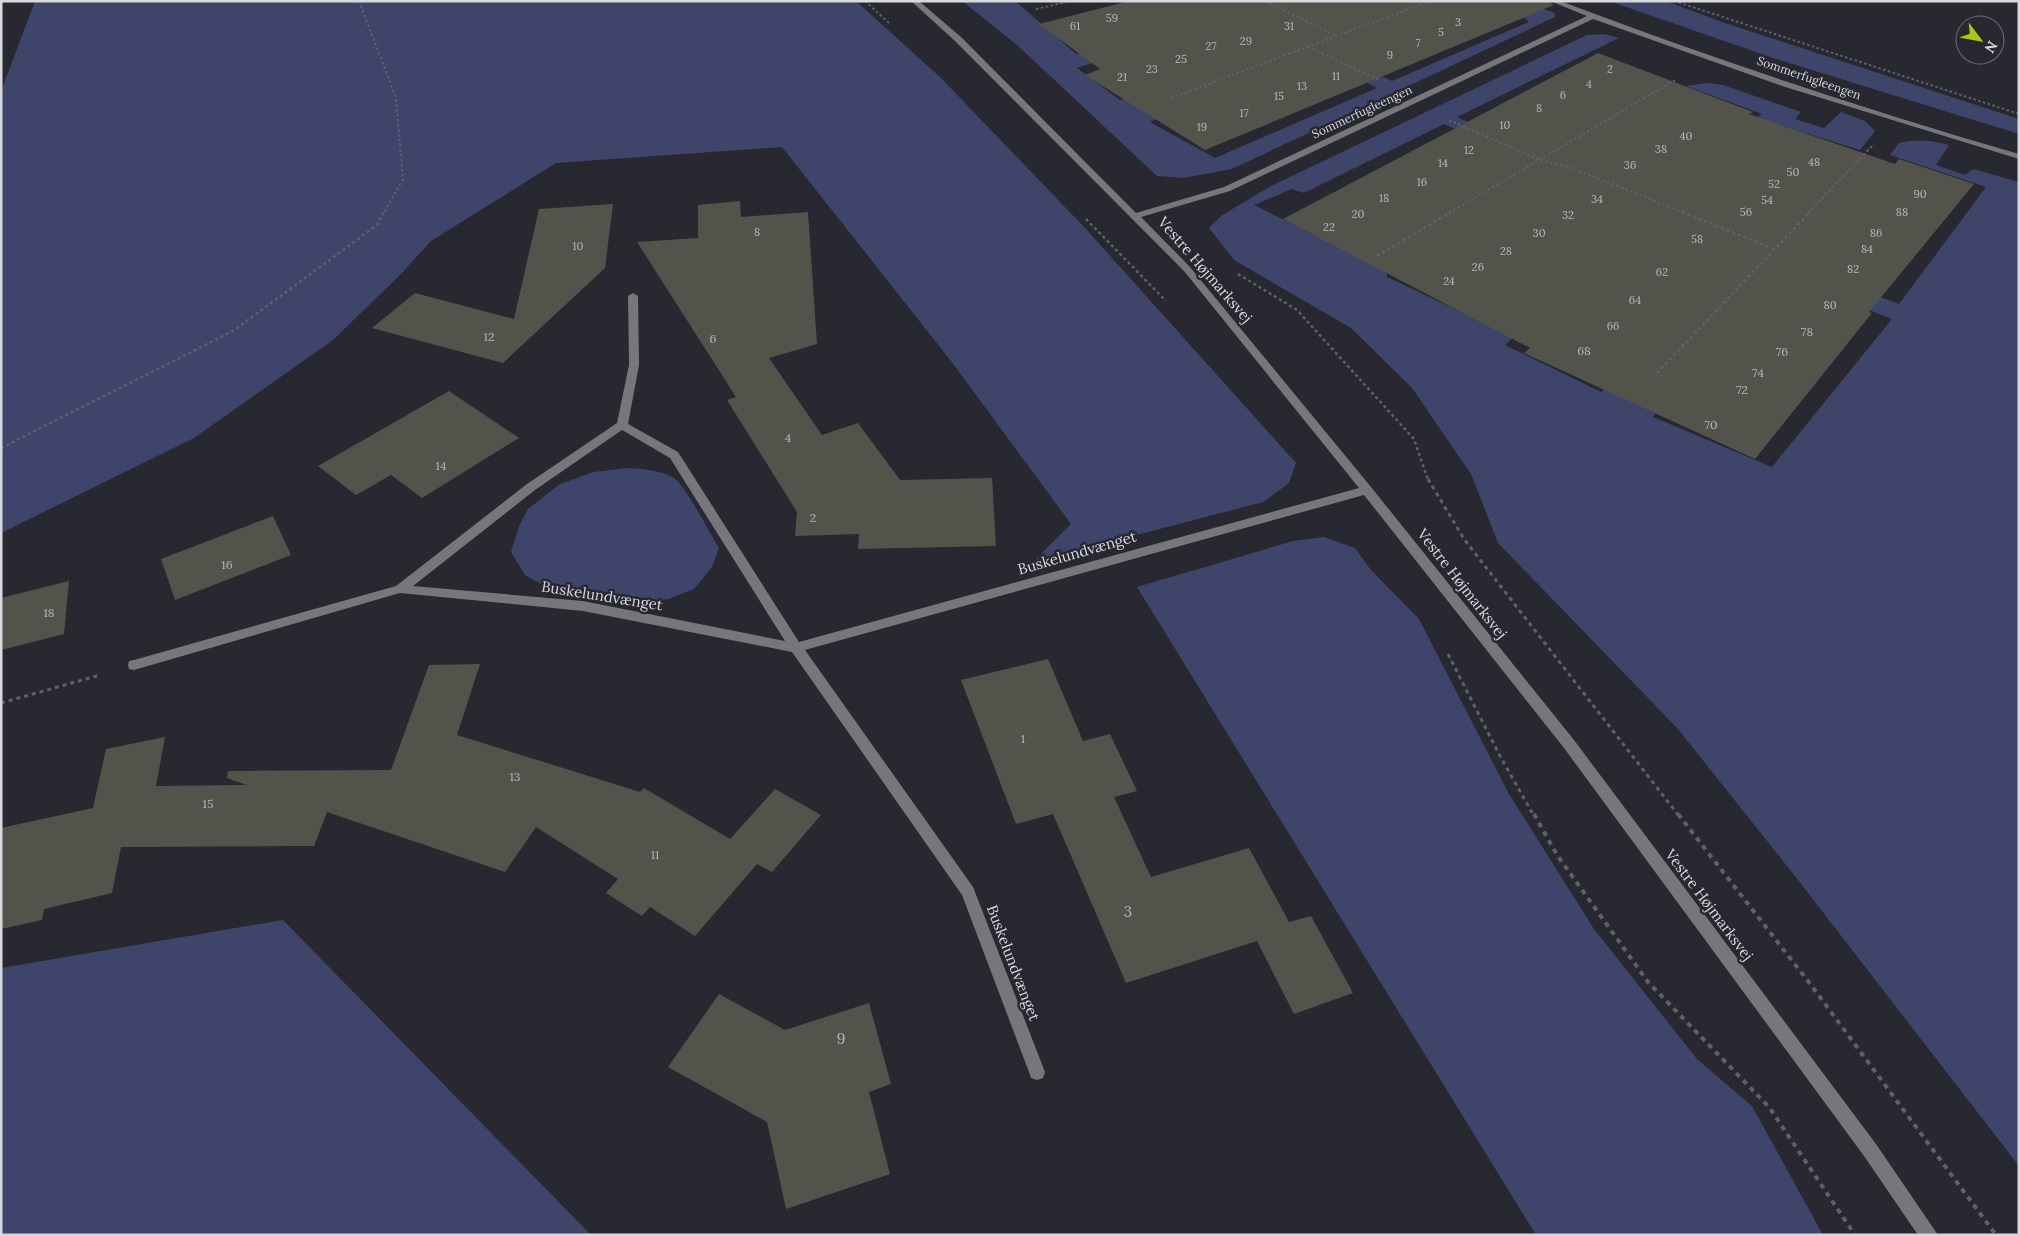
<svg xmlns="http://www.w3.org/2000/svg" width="2020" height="1236" viewBox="0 0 2020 1236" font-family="Lora,serif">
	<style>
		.green { fill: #3f446a }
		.building { fill: #52544c }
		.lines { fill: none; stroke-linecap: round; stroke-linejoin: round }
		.path-far3 { stroke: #606168; stroke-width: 2; stroke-dasharray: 2.5 2.5; stroke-linecap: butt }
		.path-far2 { stroke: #606168; stroke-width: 2.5; stroke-dasharray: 3 3; stroke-linecap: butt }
		.path-far1 { stroke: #606168; stroke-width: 3; stroke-dasharray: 4 4; stroke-linecap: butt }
		.path { stroke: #606168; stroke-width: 4; stroke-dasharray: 5 5; stroke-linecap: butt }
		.minor { fill: #76777b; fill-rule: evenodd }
		.labels { text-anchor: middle; stroke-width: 5; stroke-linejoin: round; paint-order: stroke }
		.far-number-label { font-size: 11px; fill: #b6b8ba }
		.far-street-label { font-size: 12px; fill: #d8d9de; stroke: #272830 }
		.number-label { font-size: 12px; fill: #b6b8ba }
		.street-label { font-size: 15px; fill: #d8d9de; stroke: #272830 }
		.near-number-label { font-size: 15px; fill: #b6b8ba }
	</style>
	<rect width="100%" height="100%" fill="#272830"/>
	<g class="green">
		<polygon points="35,1 856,1 941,78 1086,229 1296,463 1289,483 1263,502 1033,562 1071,524 951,361 782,147 556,163 431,241 400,275 333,340 194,438 1,533 1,91"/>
		<polygon points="962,1 1015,1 1076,54 1254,6 1267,6 1077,68 1120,100 1146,92 1177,108 1150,122 1215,158 1377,88 1313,55 1325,50 1392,81 1529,22 1521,15 1534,6 1555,13 1555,17 1232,169 1184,178 1157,176 1017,45"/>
		<polygon points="1609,1 1666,1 1722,22 2019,119 2019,134 1776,59"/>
		<path d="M1604 34 1619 38 1457 117 1522 147 1511 154 1444 124 1304 193 1292 189 1254 205 1387 271V277L1478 320 1762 114 1686 86 1707 83 1723 85 1801 112 1795 119 1824 128 1841 112 1865 121 1875 131 1860 150 1780 125 1656 214 1505 345 1601 392 1631 369 1674 386 1653 417 1772 467 1892 319 1787 278 1794 265 1899 304 1986 187 1890 155 1899 143C1916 139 1932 140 1949 145L1936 165 1965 175 1973 169 2019 182V1166L1798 880 1678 729 1498 543 1471 474 1412 388 1351 328 1234 260 1209 228 1221 216 1269 187 1587 35Z"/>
		<path d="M628 468C643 469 660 470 674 478 685 485 711 535 719 548L712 567 694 589 668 599 636 602 546 587 525 575 511 552 520 524 528 509 560 484 593 472Z"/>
		<polygon points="1324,537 1355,548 1371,570 1419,619 1509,794 1594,929 1697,1059 1752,1106 1823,1235 1536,1235 1137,587 1293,541"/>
		<polygon points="283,920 591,1235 1,1235 1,968"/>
	</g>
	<g class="building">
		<polygon points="1129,1 1548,1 1554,5 1205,150 1085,75 1100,69 1039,24"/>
		<polygon points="1598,53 1753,112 1749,114 1895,164 1899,159 1974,184 1869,312 1872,313 1755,459 1524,353 1530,348 1283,219"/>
		<polygon points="740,201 741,217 808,212 817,344 769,358 822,435 858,423 900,480 992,478 996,546 858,549 859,534 795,536 797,512 727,400 736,397 637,242 698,238 698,205"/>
		<polygon points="613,204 605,268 503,363 372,328 415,293 514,319 539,209"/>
		<polygon points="449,391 519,438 422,498 391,475 356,495 318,466"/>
		<polygon points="273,516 291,555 175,600 161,559"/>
		<polygon points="69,581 64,634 1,650 1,598"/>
		<polygon points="1048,659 1083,741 1110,734 1137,791 1114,797 1151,877 1249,848 1289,922 1311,916 1353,993 1294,1014 1257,941 1126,983 1053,814 1016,824 961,680"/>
		<polygon points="480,664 457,735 640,792 644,788 730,839 775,789 821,815 772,872 757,864 695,936 650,907 642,916 606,893 618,879 536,827 505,872 327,812 314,846 121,847 112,893 44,909 42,920 1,929 1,828 93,808 106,749 165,737 156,786 247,785 227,778 228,771 391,770 429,665"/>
		<polygon points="719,994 785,1030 869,1003 891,1084 869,1092 890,1174 786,1209 767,1122 668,1067"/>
	</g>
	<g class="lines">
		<g class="path-far3">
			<polyline points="359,1 396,98 403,179 384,213"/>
			<polyline points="865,1 889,23"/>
			<polyline points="1265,1 1337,36"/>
			<polyline points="1674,1 2019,114"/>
			<polyline points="1036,9 1071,1"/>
			<polyline points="1308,47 1380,80"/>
			<polyline points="1171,98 1430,1"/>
			<polyline points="1449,120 1540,160 1569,167 1685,213"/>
			<polyline points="1449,213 1675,80"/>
			<polyline points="1808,213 1874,144"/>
		</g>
		<g class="path-far2">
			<polyline points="1682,212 1774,249"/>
			<polyline points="1086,219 1166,301"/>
			<polyline points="1377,256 1451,212"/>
			<polyline points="1238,274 1297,310 1414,439 1428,480"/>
			<polyline points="1657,373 1810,212"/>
			<polyline points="1,448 233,331 377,225 384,212"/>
		</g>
		<g class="path-far1">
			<polyline points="1428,479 1464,539 1679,816"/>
			<polyline points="1448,654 1500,756 1534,816"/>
			<polyline points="1,703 100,675"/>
		</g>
		<g class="path">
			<polyline points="1534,814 1557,855 1648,982 1769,1107 1855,1235"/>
			<polyline points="1678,814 1811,985 1996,1235"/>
		</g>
		<path class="minor" d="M911 1H919L961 37 1136 213 1224 187 1587 16 1550 1H1560C1711 58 1864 109 2019 154V159L1782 86 1593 19 1230 191 1141 217 1190 267 1371 487 1574 740 1876 1144 1938 1235H1918L1864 1156 1564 748 1364 495 805 650 973 887 1045 1072 1043 1078 1037 1080 1031 1078 1029 1072 962 895 792 652 583 611 400 593 134 670 129 669 128 665 129 661 134 660 396 586 527 484 617 423 629 365 628 296 633 293 638 296 639 365 628 424 678 452 799 642 1359 488 1184 271 955 41ZM622 430 670 458 785 641 583 601 413 586 535 490Z"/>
	</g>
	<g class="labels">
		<g class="far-number-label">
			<text x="1112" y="22">59</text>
			<text x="1458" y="26">3</text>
			<text x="1075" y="30">61</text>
			<text x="1289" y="30">31</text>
			<text x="1441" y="36">5</text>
			<text x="1246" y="45">29</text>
			<text x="1418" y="47">7</text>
			<text x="1211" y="50">27</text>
			<text x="1390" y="59">9</text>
			<text x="1181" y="63">25</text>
			<text x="1152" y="73">23</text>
			<text x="1610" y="73">2</text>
			<text x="1336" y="80">11</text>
			<text x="1122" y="81">21</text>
			<text x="1589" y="88">4</text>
			<text x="1302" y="90">13</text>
			<text x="1563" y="99">6</text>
			<text x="1279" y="100">15</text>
			<text x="1539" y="112">8</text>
			<text x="1244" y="117">17</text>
			<text x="1505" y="129">10</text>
			<text x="1202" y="131">19</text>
			<text x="1686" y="140">40</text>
			<text x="1661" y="153">38</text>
			<text x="1469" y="154">12</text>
			<text x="1814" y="166">48</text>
			<text x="1443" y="167">14</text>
			<text x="1630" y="169">36</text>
			<text x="1793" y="176">50</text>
			<text x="1422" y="186">16</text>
			<text x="1774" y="188">52</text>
			<text x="1920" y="198">90</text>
			<text x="1384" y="202">18</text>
			<text x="1597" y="203">34</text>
			<text x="1767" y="204">54</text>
			<text x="1746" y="216">56</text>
			<text x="1902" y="216">88</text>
			<text x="1358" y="218">20</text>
			<text x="1568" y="219">32</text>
			<text x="1329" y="231">22</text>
			<text x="757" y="236">8</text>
			<text x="1539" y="237">30</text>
			<text x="1876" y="237">86</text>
			<text x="1697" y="243">58</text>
			<text x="578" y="250">10</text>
			<text x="1867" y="253">84</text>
			<text x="1506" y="255">28</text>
			<text x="1478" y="271">26</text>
			<text x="1853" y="273">82</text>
			<text x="1662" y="276">62</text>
			<text x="1449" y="285">24</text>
			<text x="1635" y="304">64</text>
			<text x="1830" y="309">80</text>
			<text x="1613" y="330">66</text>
		</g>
		<g class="far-street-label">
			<text transform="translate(1809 78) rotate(19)" y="4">Sommerfugleengen</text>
			<text transform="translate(1362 112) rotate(-25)" y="4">Sommerfugleengen</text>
		</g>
		<g class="number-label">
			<text x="1807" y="336">78</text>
			<text x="489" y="341">12</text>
			<text x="713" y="343">6</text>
			<text x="1584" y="355">68</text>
			<text x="1782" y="356">76</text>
			<text x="1758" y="377">74</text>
			<text x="1742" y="394">72</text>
			<text x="1711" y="429">70</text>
			<text x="788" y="442">4</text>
			<text x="441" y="470">14</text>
			<text x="813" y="522">2</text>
			<text x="227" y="569">16</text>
			<text x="49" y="617">18</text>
			<text x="1023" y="743">1</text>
			<text x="515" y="781">13</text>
			<text x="208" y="808">15</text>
			<text x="655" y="859">11</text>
		</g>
		<g class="street-label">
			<text transform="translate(1205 270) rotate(49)" y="5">Vestre Højmarksvej</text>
			<text transform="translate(1077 553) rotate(-16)" y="5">Buskelundvænget</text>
			<text transform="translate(1462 584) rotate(52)" y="5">Vestre Højmarksvej</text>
			<text transform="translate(602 596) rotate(9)" y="5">Buskelundvænget</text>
			<text transform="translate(1709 905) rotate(53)" y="5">Vestre Højmarksvej</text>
			<text transform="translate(1013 963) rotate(69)" y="5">Buskelundvænget</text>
		</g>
		<g class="near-number-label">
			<text x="1128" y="917">3</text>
			<text x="841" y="1044">9</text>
		</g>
	</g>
	<rect width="2020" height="1236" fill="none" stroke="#d8d9de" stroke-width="5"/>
	<g transform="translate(1980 40) rotate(122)"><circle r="24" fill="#272830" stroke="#6e6f76"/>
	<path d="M0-4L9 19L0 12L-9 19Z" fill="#adc60e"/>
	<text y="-8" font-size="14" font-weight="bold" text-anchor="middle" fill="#d8d9de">N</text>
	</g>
</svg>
